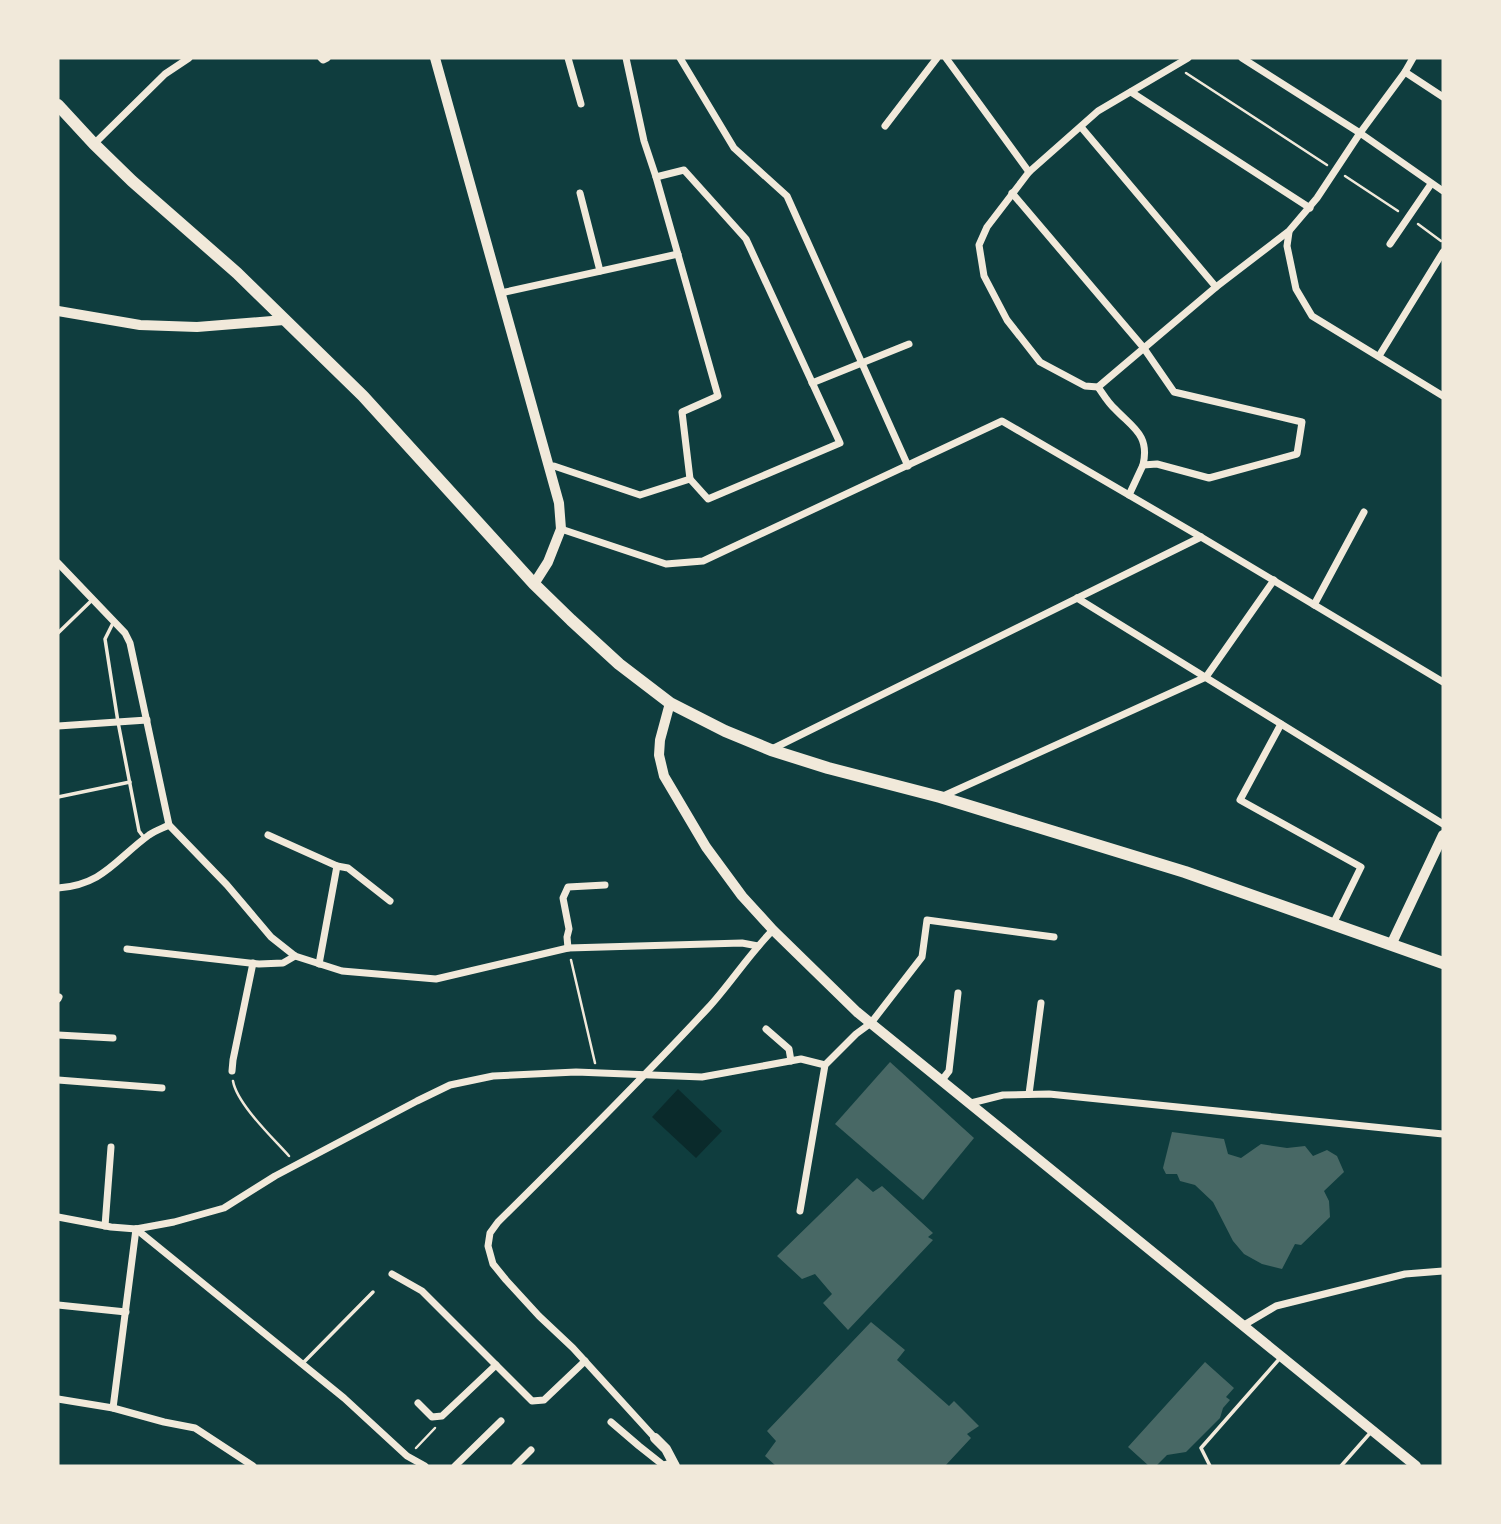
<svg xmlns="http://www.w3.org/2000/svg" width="1501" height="1524" viewBox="0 0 1501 1524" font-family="'PT Sans Narrow',sans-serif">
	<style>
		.water { fill: #0a2a2b }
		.building { fill: #486865 }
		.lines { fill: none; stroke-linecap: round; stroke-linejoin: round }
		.path { stroke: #f1e9da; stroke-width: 2.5 }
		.service { stroke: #f1e9da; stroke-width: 3.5 }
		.minor { stroke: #f1e9da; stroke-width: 7 }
		.tertiary { stroke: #f1e9da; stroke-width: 10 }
		.primary { stroke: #f1e9da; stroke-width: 12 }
	</style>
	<rect width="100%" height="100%" fill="#0f3d3e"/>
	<polygon class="water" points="678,1089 722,1131 696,1158 652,1117"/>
	<g class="building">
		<polygon points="890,1062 974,1138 923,1200 835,1124"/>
		<polygon points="1172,1132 1224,1139 1228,1154 1241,1158 1261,1144 1287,1148 1305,1146 1313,1156 1327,1150 1337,1156 1344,1172 1324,1191 1329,1201 1330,1217 1301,1245 1295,1244 1282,1269 1262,1264 1244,1254 1233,1241 1213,1202 1195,1185 1180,1181 1177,1174 1166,1174 1163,1168"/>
		<polygon points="857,1178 873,1192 882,1186 933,1233 928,1237 933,1240 848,1330 823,1303 832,1294 815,1274 802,1279 777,1256"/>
		<polygon points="871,1322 905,1350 897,1360 949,1406 954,1401 979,1426 967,1434 971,1438 945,1466 776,1466 765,1456 776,1441 767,1431"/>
		<polygon points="1205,1362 1234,1388 1226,1397 1230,1400 1223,1408 1220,1418 1186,1452 1167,1455 1156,1466 1149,1466 1128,1447"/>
	</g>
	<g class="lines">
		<g class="path">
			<polyline points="1186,73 1327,165"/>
			<polyline points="1345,176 1398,211"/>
			<polyline points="1418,224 1441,241"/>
			<polyline points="571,960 595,1063"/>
			<path d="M233 1081C237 1104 273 1138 289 1156"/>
			<polyline points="416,1448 435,1428"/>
		</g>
		<g class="service">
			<polyline points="113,623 105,639 118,722 139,831 145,839"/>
			<polyline points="58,633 91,601"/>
			<polyline points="58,797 130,782"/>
			<polyline points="302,1364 373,1292"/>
			<polyline points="1210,1466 1201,1448 1281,1357"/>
			<polyline points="1341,1466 1371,1432"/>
		</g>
		<g class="minor">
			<polyline points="321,58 323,60 327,58"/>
			<polyline points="568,58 581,104"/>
			<polyline points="680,58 734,148 787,196 908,466"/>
			<polyline points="946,58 1029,172"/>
			<polyline points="1188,58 1098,111 1029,172 987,227 979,245 984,276 1007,320 1040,362 1085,386 1098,387 1216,287 1289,231 1317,198 1360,133 1405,72 1413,58"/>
			<polyline points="1242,58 1360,133 1443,191"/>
			<polyline points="1405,72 1443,97"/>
			<polyline points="1131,92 1310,208"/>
			<polyline points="885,126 937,58"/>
			<polyline points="1081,127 1216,287"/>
			<polyline points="94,144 165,74 189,58"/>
			<polyline points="656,177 718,396 682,412 690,479"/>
			<polyline points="580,193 600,271"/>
			<path d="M1012 193 1143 347 1174 392 1302 422 1297 454 1209 478 1157 464 1143 465C1150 435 1133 428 1115 409 1108 403 1103 394 1098 387"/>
			<polyline points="1289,232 1287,246 1296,289 1312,316 1443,396"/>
			<polyline points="1390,244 1431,184"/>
			<polyline points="501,293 678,254"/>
			<polyline points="1379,356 1443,252"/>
			<polyline points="812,383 909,344"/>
			<polyline points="554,466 640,495 690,479 708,499 840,443 746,239 684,170 656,177 644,141 626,58"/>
			<polyline points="1129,495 1143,465"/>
			<polyline points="561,529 666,564 703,561 1002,421 1201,537 1443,682"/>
			<polyline points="58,563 125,633 130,643 169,825 227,885 271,937 295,956 342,971 436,979 568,948 742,943 758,946"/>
			<polyline points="1077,598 1443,824"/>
			<polyline points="1314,605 1364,512"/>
			<polyline points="1281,724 1240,800 1361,867 1333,924"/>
			<polyline points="58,726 147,720"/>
			<polyline points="772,749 1201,537"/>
			<polyline points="941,797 1206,677 1274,580"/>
			<polyline points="268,835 337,866 319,964"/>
			<polyline points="337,866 348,868 390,901"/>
			<path d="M58 888C103 885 116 859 149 835 155 831 163 828 169 825"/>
			<polyline points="568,948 567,937 569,929 563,898 568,887 605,885"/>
			<polyline points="127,949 259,964 283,963 295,956"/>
			<polyline points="58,999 59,997"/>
			<polyline points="766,1029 789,1049 791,1061"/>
			<polyline points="58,1035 113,1038"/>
			<polyline points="232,1071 233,1060 253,963"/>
			<polyline points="58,1080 162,1088"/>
			<polyline points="942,1080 949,1071 958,993"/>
			<polyline points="1029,1094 1041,1003"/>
			<polyline points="971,1103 1003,1095 1049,1094 1443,1134"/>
			<polyline points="800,1211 825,1065 856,1034 871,1023 922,957 927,920 1054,937"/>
			<polyline points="58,1217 111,1227 136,1229 174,1222 224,1208 275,1176 417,1101 450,1085 493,1076 576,1072 702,1077 801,1059 825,1065"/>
			<polyline points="105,1226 111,1147"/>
			<polyline points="136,1229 344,1398 407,1456 425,1466"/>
			<polyline points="392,1274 422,1291 532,1401 544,1400 585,1361"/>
			<polyline points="58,1305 126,1312"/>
			<polyline points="1244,1325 1276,1306 1405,1274 1443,1271"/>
			<polyline points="58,1399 113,1408 164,1422 195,1428 253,1466"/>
			<polyline points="418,1403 432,1417 442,1416 496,1365"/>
			<polyline points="113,1408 136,1229"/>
			<polyline points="611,1422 639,1446 663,1465 673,1463"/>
			<path d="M655 1438 573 1348 539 1316 506 1280 493 1264 488 1246 490 1233 498 1222C569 1152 640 1081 708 1008 731 983 749 954 773 930"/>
			<polyline points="455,1466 501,1421"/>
			<polyline points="515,1466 531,1450"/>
		</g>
		<g class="tertiary">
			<polyline points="435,58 559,503 561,529 548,562 534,584"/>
			<polyline points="58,311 140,325 197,327 284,320"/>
			<polyline points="670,703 660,740 659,755 664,776 706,847 742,896 773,930 857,1012 1416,1466"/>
			<polyline points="1391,945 1443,835"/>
			<polyline points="655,1438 666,1449 675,1466"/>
		</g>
		<polyline class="primary" points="58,105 94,144 132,181 237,273 363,396 534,584 571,620 619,664 670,703 725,731 771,750 828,768 940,797 1185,872 1443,963"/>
	</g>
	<rect width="1501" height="1524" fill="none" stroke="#f1e9da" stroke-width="119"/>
</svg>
